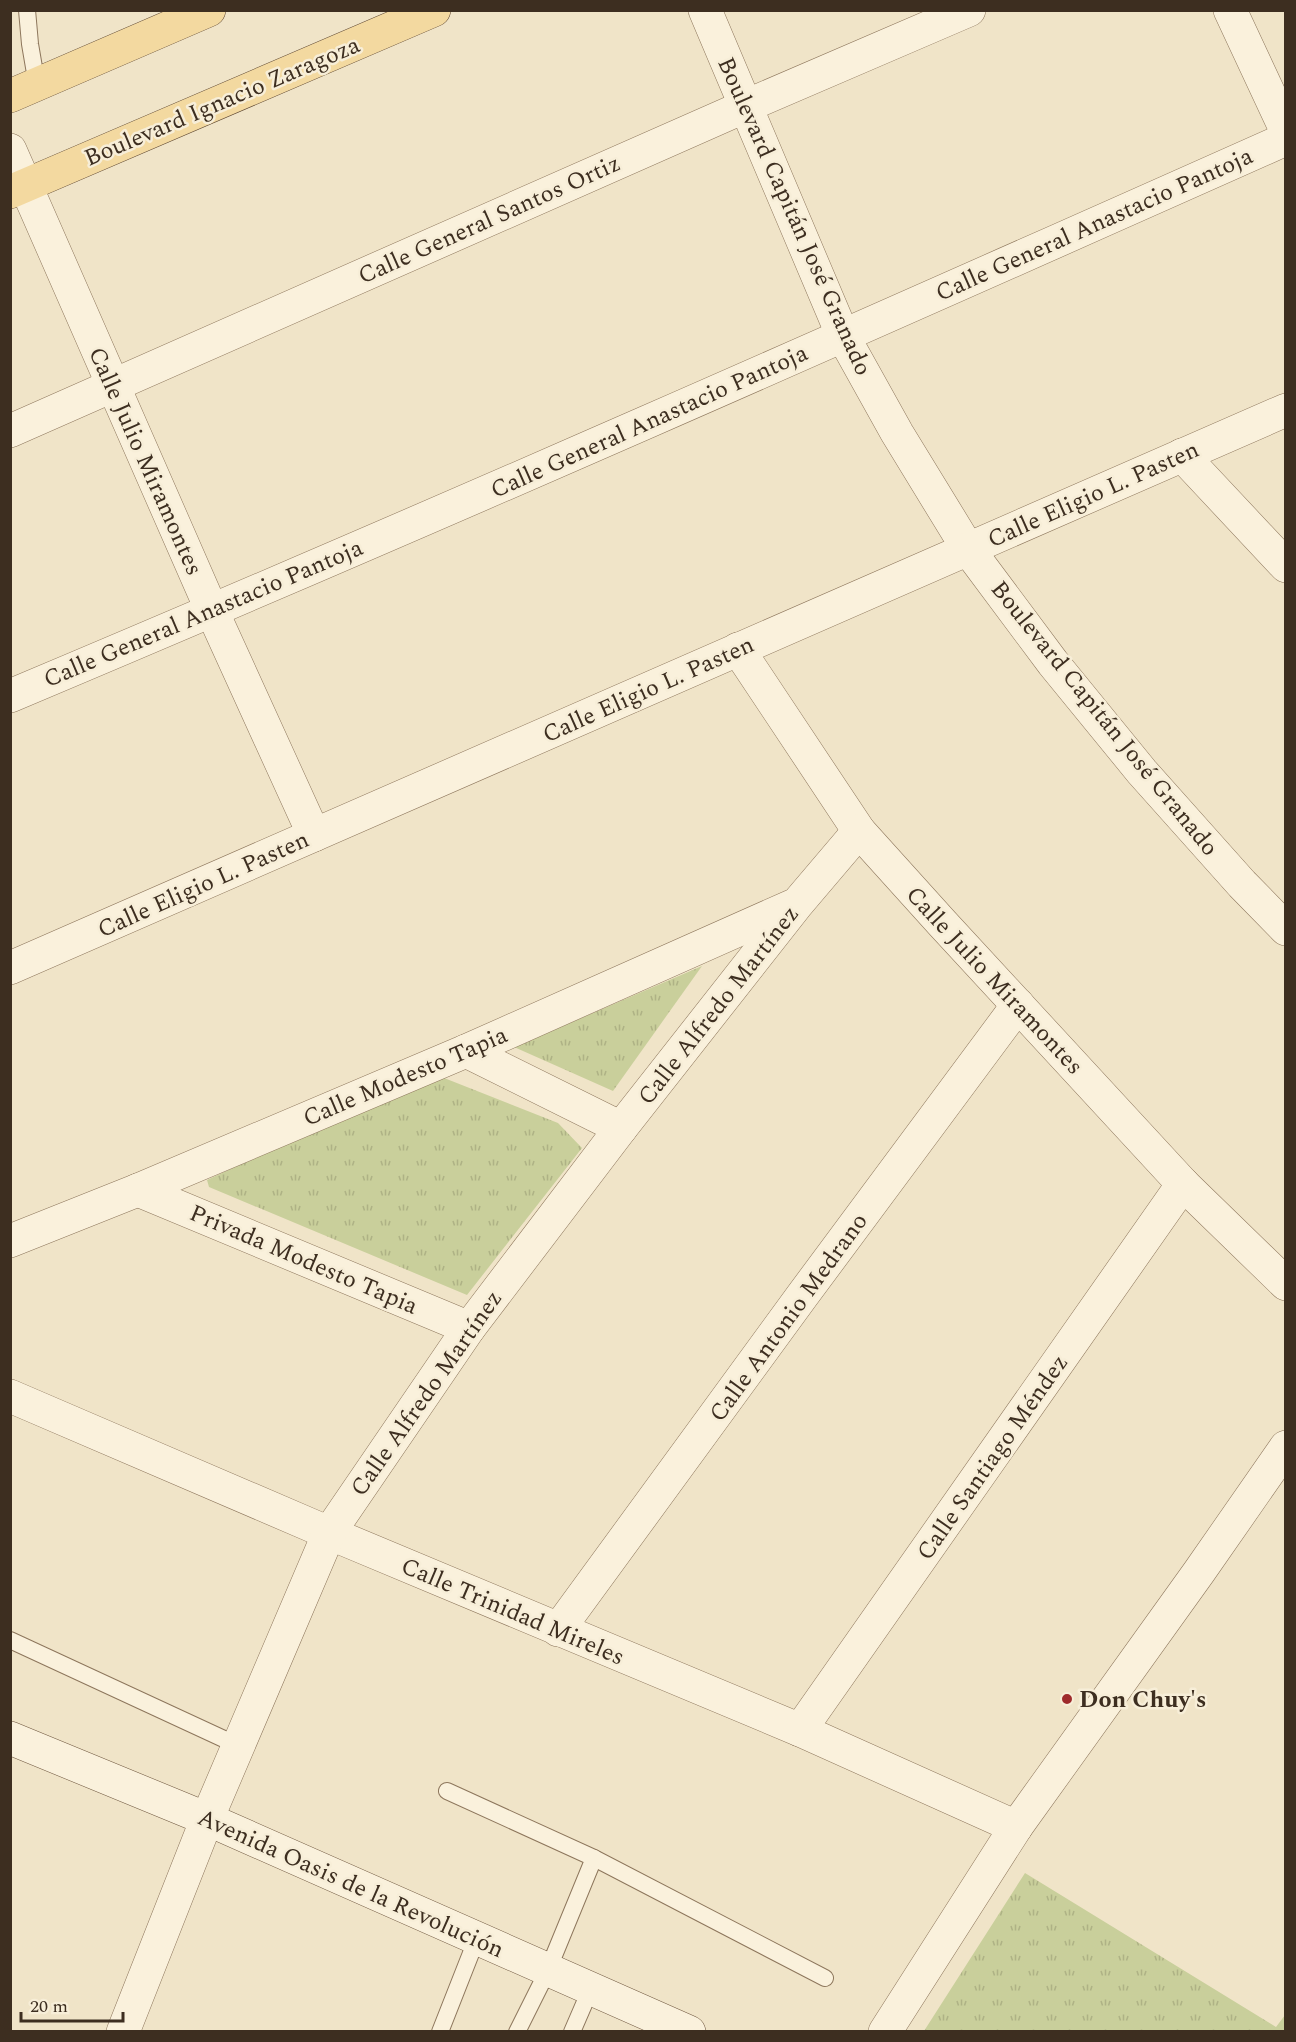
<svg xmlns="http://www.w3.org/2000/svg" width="1296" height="2042" viewBox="0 0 1296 2042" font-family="Spectral,serif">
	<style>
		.grass { fill: url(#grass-tufts) }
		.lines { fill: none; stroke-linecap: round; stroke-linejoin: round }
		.service-casing { stroke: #8d765c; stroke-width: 18 }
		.minor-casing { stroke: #8d765c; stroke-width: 34 }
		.secondary-casing { stroke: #6f573f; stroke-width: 34 }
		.primary-casing { stroke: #5b4430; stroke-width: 34 }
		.service { stroke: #faf1dc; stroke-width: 16 }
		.minor { stroke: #faf1dc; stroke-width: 33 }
		.secondary { stroke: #faf1dc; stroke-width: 33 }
		.primary { stroke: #f3d9a0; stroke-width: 33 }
		.poi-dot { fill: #9e2a2b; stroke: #f7eed8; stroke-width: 2 }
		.labels { text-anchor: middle; stroke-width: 5; stroke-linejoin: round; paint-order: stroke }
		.street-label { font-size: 24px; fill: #3d2e20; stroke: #f7eed8 }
		.poi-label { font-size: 24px; font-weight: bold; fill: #3d2e20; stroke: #f7eed8; text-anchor: start }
	</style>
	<defs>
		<pattern id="grass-tufts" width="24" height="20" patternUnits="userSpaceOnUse" patternTransform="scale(1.5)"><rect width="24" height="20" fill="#c9cf9b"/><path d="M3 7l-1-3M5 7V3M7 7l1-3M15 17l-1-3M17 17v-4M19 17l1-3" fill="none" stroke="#aeb285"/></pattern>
	</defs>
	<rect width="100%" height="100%" fill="#f0e4c8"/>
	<g class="grass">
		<polygon points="702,966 613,1091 514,1047"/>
		<polygon points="434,1074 558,1123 582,1148 467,1295 209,1187 207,1180"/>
		<polygon points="1025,1873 1276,2027 1285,2015 1285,2031 924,2031"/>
	</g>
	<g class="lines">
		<defs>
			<g id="service">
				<polyline points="27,10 30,44 37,85"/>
				<polyline points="10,1640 239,1746"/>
				<polyline points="447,1791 594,1858 825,1978"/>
				<polyline points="440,2032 477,1938"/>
				<polyline points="517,2032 548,1970 594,1858"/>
				<polyline points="572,2032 591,1988"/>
			</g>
			<g id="minor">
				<polyline points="705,10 843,336 897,433 968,549 1053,663 1142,772 1242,884 1286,929"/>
				<polyline points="1230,10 1286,130"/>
				<polyline points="10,150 212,611 314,835"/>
				<polyline points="10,431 746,106 969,10"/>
				<polyline points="1182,455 1286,566"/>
				<polyline points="738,649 859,831 942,923 1183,1184 1286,1284"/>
				<path d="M10 696C438 516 862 328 1286 139"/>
				<polyline points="10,968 1286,410"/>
				<polyline points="466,1051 621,1128"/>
				<polyline points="138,1190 469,1328"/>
				<polyline points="10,1241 138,1190 466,1051 792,906"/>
				<polyline points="10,1396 329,1533 800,1730 1016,1827"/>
				<polyline points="558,1630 802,1296 1018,1005"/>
				<polyline points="800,1730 1183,1184"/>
				<polyline points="123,2032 207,1819 329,1533 469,1328 621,1128 797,904 859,831"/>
				<polyline points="885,2032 1016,1827 1199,1572 1286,1447"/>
			</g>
			<polyline id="secondary" points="10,1738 207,1819 689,2032"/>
			<g id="primary">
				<polyline points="10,96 209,10"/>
				<polyline points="10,192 434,10"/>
			</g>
		</defs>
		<use href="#service" class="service-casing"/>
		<use href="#minor" class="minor-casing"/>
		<use href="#secondary" class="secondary-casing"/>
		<use href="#primary" class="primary-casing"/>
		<use href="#service" class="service"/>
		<use href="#minor" class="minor"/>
		<use href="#secondary" class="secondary"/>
		<use href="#primary" class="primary"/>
	</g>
	<circle class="poi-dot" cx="1067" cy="1699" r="6"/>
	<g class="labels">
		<g class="street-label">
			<text transform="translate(222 101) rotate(-23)" y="8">Boulevard Ignacio Zaragoza</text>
			<text transform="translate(795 216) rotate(66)" y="8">Boulevard Capitán José Granado</text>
			<text transform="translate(489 219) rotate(-24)" y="8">Calle General Santos Ortiz</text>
			<text transform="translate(1094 224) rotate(-24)" y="8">Calle General Anastacio Pantoja</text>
			<text transform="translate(649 421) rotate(-24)" y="8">Calle General Anastacio Pantoja</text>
			<text transform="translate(146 461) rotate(66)" y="8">Calle Julio Miramontes</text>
			<text transform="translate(1093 494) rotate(-24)" y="8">Calle Eligio L. Pasten</text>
			<text transform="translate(203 613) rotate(-23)" y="8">Calle General Anastacio Pantoja</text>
			<text transform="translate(648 689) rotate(-24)" y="8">Calle Eligio L. Pasten</text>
			<text transform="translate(1105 718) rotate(51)" y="8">Boulevard Capitán José Granado</text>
			<text transform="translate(203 884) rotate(-24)" y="8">Calle Eligio L. Pasten</text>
			<text transform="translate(995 980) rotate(47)" y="8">Calle Julio Miramontes</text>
			<text transform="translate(718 1005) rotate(-52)" y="8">Calle Alfredo Martínez</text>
			<text transform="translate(405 1076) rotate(-23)" y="8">Calle Modesto Tapia</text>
			<text transform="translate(304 1259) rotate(23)" y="8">Privada Modesto Tapia</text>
			<text transform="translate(788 1317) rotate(-54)" y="8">Calle Antonio Medrano</text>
			<text transform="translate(426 1393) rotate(-55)" y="8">Calle Alfredo Martínez</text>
			<text transform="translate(992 1457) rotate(-55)" y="8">Calle Santiago Méndez</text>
			<text transform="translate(513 1611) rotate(23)" y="8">Calle Trinidad Mireles</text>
			<text transform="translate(351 1883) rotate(24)" y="8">Avenida Oasis de la Revolución</text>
		</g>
		<g class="poi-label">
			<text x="1079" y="1707">Don Chuy's</text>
		</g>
	</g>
	<rect width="1296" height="2042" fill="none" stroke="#3d2e20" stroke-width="24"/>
	<path d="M21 2012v9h102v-9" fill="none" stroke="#3d2e20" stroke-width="3"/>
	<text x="30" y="2012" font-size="18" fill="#3d2e20" stroke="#f7eed8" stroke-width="4.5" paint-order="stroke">20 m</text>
</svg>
